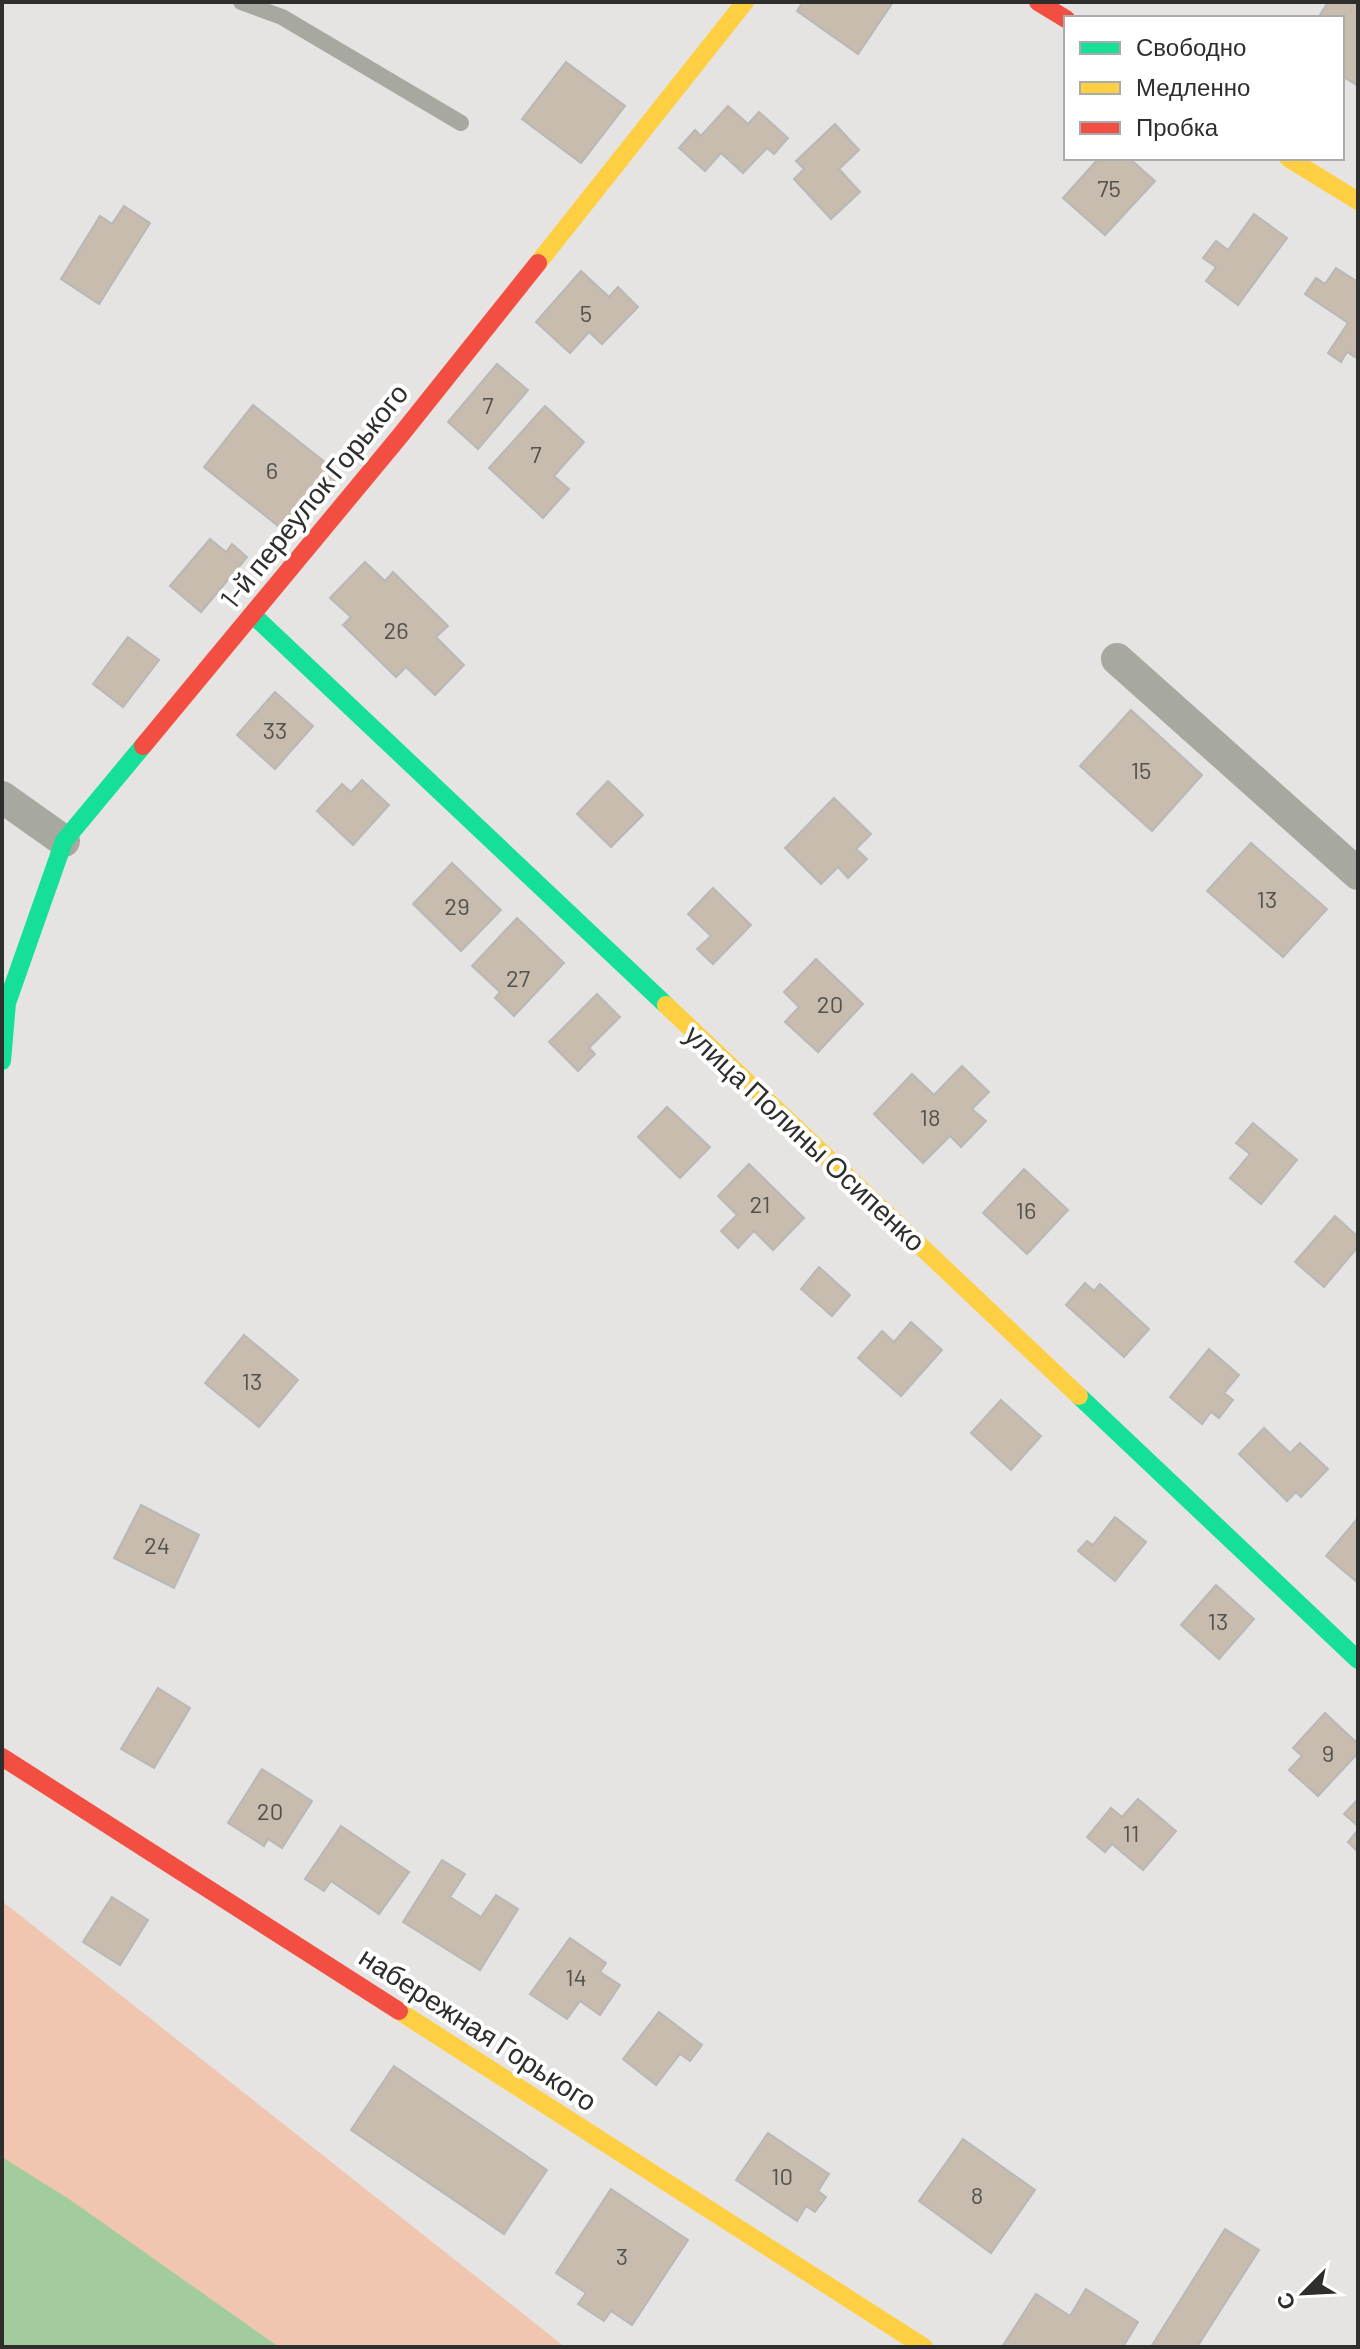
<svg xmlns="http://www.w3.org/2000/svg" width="1360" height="2349" viewBox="0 0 1360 2349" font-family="Barlow,sans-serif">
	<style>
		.green { fill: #f1c6b1 }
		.water { fill: #a2cc9b }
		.building { fill: #c7bcad; stroke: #b9b8b7; stroke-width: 2 }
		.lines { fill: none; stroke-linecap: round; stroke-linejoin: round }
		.lane { stroke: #a7a89f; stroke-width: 16 }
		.street { stroke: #a7a89f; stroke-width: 32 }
		.fast { stroke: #16e098; stroke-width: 18 }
		.slow { stroke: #ffcf43; stroke-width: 18 }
		.jam { stroke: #f24e42; stroke-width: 18 }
		.labels { text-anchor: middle; stroke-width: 8; stroke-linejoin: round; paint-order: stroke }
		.number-label { font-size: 24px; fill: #54524d }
		.street-label { font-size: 28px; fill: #2e2e2d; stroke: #fff }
	</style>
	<rect width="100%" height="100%" fill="#e5e4e2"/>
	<polygon class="green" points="2,1901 565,2347 279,2347 69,2200 2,2157"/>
	<polygon class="water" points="2,2157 69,2199 279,2347 2,2347"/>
	<g class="building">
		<polygon points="803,2 893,2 858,54 797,11"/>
		<polygon points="1328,2 1358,2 1358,86 1342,76 1342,18 1318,18"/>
		<polygon points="566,62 625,106 581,163 522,119"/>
		<polygon points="728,106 748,124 759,112 788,138 774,154 767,148 743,173 721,153 705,171 679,148 695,130 701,136"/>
		<polygon points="835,124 859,150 839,169 860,192 831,219 794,179 804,169 796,161"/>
		<polygon points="1099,158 1129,158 1155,181 1105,235 1063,198"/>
		<polygon points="124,206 150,223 99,304 61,279 100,216 112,224"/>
		<polygon points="1254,214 1287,238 1238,305 1206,281 1216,267 1203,258 1216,241 1228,250"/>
		<polygon points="1336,268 1358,282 1358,359 1347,352 1341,362 1328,353 1348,323 1305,294 1316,278 1325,284"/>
		<polygon points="581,271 609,297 618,287 638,307 602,344 589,332 570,353 536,322"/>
		<polygon points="497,364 528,390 478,449 448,422"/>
		<polygon points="253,405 341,475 292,537 204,467"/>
		<polygon points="545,406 584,442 554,476 569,489 543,518 489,468"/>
		<polygon points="210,539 226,552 232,544 247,557 201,612 170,586"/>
		<polygon points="365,562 385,581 393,572 448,626 436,637 464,665 435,695 406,667 396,677 343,625 351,617 330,598"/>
		<polygon points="128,637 159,660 123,707 93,684"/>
		<polygon points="275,692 313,726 275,769 237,735"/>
		<polygon points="1131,710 1202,775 1152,831 1080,766"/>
		<polygon points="362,780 389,805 353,845 317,811 342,784 351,792"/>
		<polygon points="608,781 643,815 611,847 577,814"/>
		<polygon points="834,798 871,834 856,849 867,859 848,878 838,867 821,884 785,848"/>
		<polygon points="1251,843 1327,909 1283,957 1207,891"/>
		<polygon points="452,863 501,910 461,951 413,904"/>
		<polygon points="713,888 751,925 713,964 697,949 711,936 688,914"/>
		<polygon points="517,918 564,963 514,1016 495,998 500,992 472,966"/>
		<polygon points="816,959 863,1004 818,1052 785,1022 799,1007 784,992"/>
		<polygon points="597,994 620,1017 589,1048 595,1054 578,1071 549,1042"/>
		<polygon points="962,1066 989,1092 972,1109 986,1121 961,1147 950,1136 923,1163 874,1114 912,1074 934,1095"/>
		<polygon points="667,1107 710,1147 680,1178 638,1137"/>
		<polygon points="1253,1123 1297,1160 1261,1204 1230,1178 1250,1154 1236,1143"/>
		<polygon points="749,1164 804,1218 773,1250 754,1231 738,1248 721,1231 737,1215 718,1196"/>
		<polygon points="1024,1169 1068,1210 1027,1254 983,1213"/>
		<polygon points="1335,1216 1358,1237 1358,1247 1324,1287 1295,1262"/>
		<polygon points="819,1267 850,1295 832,1316 801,1289"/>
		<polygon points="1085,1283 1094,1291 1100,1284 1149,1329 1124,1357 1066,1305"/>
		<polygon points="911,1322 942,1350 901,1396 858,1358 882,1331 894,1342"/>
		<polygon points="244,1335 298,1380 259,1427 205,1383"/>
		<polygon points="1209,1349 1239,1375 1224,1393 1233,1400 1219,1418 1211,1412 1202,1424 1170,1397"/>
		<polygon points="1001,1400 1041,1436 1011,1470 971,1433"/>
		<polygon points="1264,1428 1290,1453 1300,1443 1328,1469 1301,1497 1296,1492 1287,1501 1239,1454"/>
		<polygon points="141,1505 199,1535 174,1588 114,1558"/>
		<polygon points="1115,1517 1146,1542 1115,1581 1078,1551 1087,1541 1093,1545"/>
		<polygon points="1358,1518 1358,1583 1326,1556"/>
		<polygon points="1216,1585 1254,1619 1219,1659 1181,1625"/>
		<polygon points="158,1688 190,1708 154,1768 121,1749"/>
		<polygon points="1325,1713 1358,1744 1358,1753 1318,1796 1289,1770 1302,1756 1293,1748"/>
		<polygon points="262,1769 312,1801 282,1848 268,1839 264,1846 228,1823"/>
		<polygon points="1138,1799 1176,1831 1143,1870 1112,1844 1105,1852 1087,1837 1111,1808 1122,1817"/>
		<polygon points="1358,1799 1358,1826 1344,1814"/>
		<polygon points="341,1826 409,1872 379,1914 331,1881 324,1891 305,1879"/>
		<polygon points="1358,1830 1358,1852 1348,1842"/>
		<polygon points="442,1860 465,1874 450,1897 481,1917 496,1895 518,1909 480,1970 403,1922"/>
		<polygon points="112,1897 148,1920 120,1965 83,1942"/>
		<polygon points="570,1938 606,1963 600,1972 620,1985 600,2015 580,2001 567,2019 530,1994"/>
		<polygon points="659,2012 702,2045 690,2061 680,2054 656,2085 623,2059"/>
		<polygon points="394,2066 547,2170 504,2234 351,2130"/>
		<polygon points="768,2133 829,2174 818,2191 826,2197 815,2212 806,2206 797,2221 736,2180"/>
		<polygon points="963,2139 1035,2190 991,2253 919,2201"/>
		<polygon points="611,2189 688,2240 632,2325 611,2311 604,2321 578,2304 586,2293 556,2273"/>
		<polygon points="1225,2229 1259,2250 1197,2347 1151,2347"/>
		<polygon points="1086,2289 1138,2322 1123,2347 1002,2347 1036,2294 1070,2316"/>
	</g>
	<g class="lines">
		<polyline class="lane" points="241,2 282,17 461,123"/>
		<g class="street">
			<polyline points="1117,659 1358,874"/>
			<polyline points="2,797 64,841"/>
		</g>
		<g class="fast">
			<polyline points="253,615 666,1005"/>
			<polyline points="2,1061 7,1003 64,841 143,746"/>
			<polyline points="1079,1396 1358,1660"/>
		</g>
		<g class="slow">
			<polyline points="1288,158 1358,201"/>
			<polyline points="538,263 745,2"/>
			<polyline points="666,1005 1079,1396"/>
			<polyline points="399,2011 924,2347"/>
		</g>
		<g class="jam">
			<polyline points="1038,2 1066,19"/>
			<polyline points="143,746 400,436 538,263"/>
			<polyline points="2,1757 399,2011"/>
		</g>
	</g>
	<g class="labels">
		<g class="number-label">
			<text x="1109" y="197">75</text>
			<text x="586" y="322">5</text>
			<text x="488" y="414">7</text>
			<text x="536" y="463">7</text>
			<text x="272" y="479">6</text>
			<text x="396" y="639">26</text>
			<text x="275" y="739">33</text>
			<text x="1141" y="779">15</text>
			<text x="1267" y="908">13</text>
			<text x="457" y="915">29</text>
			<text x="518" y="987">27</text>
			<text x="830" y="1013">20</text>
			<text x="930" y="1126">18</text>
			<text x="760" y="1213">21</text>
			<text x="1026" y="1219">16</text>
			<text x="252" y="1390">13</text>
			<text x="157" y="1554">24</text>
			<text x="1218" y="1630">13</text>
			<text x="1328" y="1762">9</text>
			<text x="270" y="1820">20</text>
			<text x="1131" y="1842">11</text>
			<text x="576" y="1986">14</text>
			<text x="782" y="2185">10</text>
			<text x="977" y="2204">8</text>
			<text x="622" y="2265">3</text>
		</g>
		<g class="street-label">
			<text transform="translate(314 496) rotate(-51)" y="10">1-й переулок Горького</text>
			<text transform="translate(805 1138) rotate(43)" y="10">улица Полины Осипенко</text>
			<text transform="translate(478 2029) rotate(33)" y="10">набережная Горького</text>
		</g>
	</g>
	<rect width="1360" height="2349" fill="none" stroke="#2e2e2d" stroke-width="8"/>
	<rect x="1064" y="16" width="280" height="144" fill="#ffffff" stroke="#ababab" stroke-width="2"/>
	<rect x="1080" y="42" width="40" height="12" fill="#16e098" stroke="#ababab" stroke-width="2"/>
	<text x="1136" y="56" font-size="24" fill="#2e2e2d">Свободно</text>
	<rect x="1080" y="82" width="40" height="12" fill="#ffcf43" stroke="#ababab" stroke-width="2"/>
	<text x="1136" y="96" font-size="24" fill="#2e2e2d">Медленно</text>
	<rect x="1080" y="122" width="40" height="12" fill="#f24e42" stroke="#ababab" stroke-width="2"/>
	<text x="1136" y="136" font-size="24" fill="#2e2e2d">Пробка</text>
	<g transform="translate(1304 2293) rotate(246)" stroke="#ffffff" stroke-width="6" paint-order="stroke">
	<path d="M0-6L14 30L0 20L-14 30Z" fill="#2e2e2d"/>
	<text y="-12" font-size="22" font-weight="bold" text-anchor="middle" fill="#2e2e2d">С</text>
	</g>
</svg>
